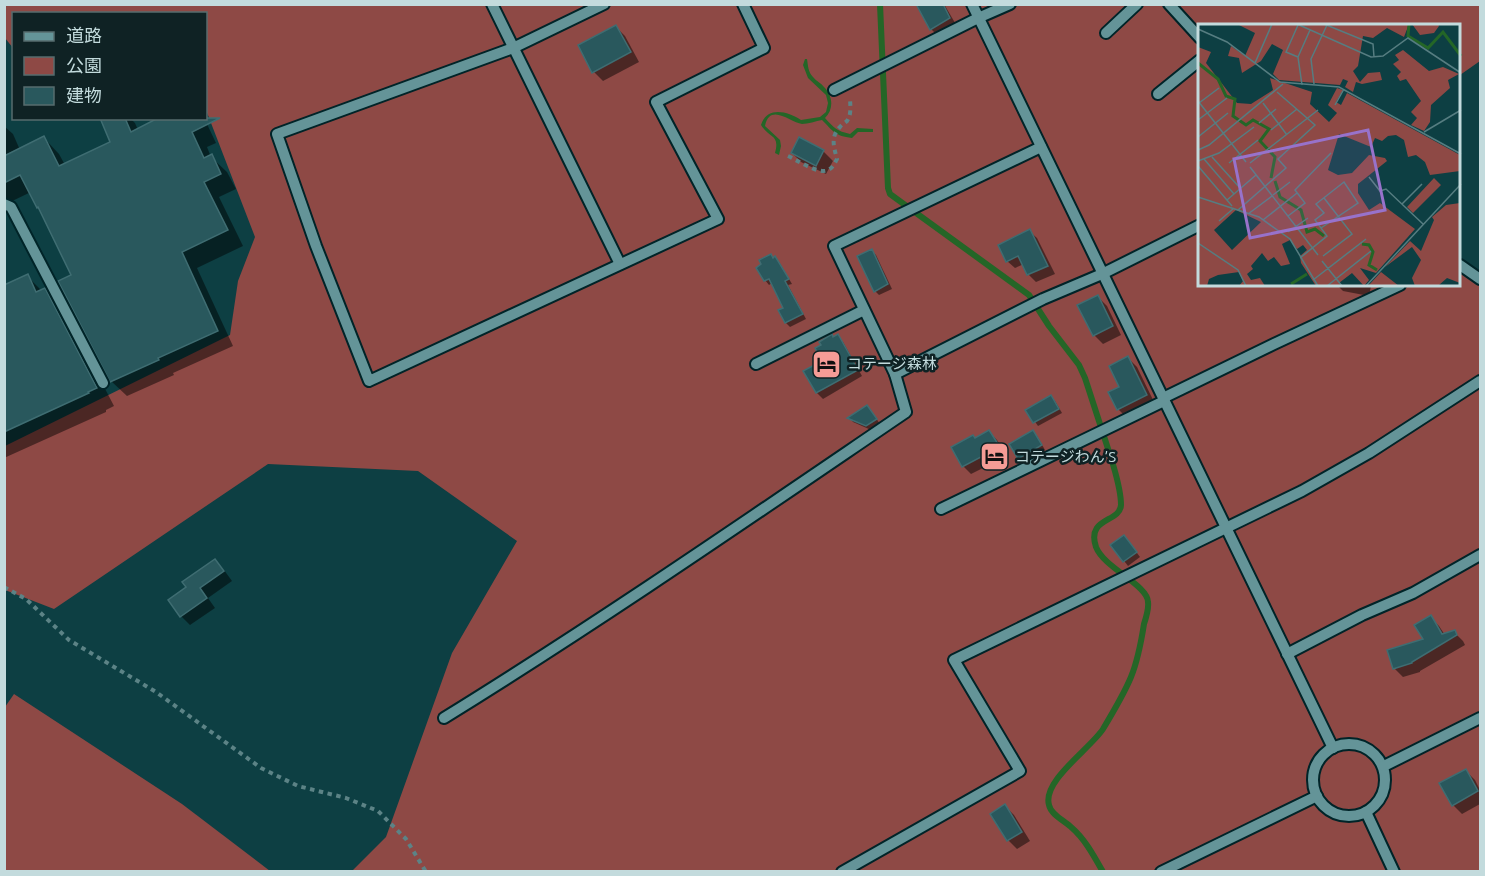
<svg xmlns="http://www.w3.org/2000/svg" width="1485" height="876" viewBox="0 0 1485 876" font-family="Ubuntu,'Noto Sans JP',sans-serif">
	<style>
		.green { fill: #8e4945 }
		.water { fill: #246627 }
		.shadow { fill: #0007 }
		.lines { fill: none; stroke-linecap: round; stroke-linejoin: round }
		.stream { stroke: #246627; stroke-width: 6 }
		.building { fill: #29585d; stroke: #3f6d72; stroke-width: 1.5 }
		.minor-casing { stroke: #002428; stroke-width: 14 }
		.path { stroke: #5c8386; stroke-width: 4; stroke-dasharray: 4.5 4.5; stroke-linecap: butt }
		.minor { stroke: #649498; stroke-width: 10 }
		.labels { text-anchor: middle; stroke-width: 5; stroke-linejoin: round; paint-order: stroke }
		.poi-label { font-size: 15px; fill: #c3dbdd; stroke: #0f2224; text-anchor: start }
		.inset-river { fill: none; stroke: #246627; stroke-width: 3 }
		.inset-road { fill: none; stroke: #567d81; stroke-width: 1.5 }
		.view { fill: #9872cb; fill-opacity: 0.15; stroke: #9872cb; stroke-width: 3 }
		.inset-edge { fill: none; stroke: #c3dbdd; stroke-width: 3 }
	</style>
	<rect width="100%" height="100%" fill="#0d3f43"/>
	<g class="green">
		<polygon points="4,5 1480,5 1480,61 1460,75 1460,26 1200,26 1200,285 1460,285 1460,261 1480,275 1480,871 352,871 386,837 452,653 517,541 418,471 268,464 54,609 5,590 5,446 230,335 238,281 255,237 206,110 206,14 14,14 13,48 5,38"/>
		<polygon points="14,694 182,804 270,871 5,871 5,707"/>
	</g>
	<path class="water" d="M805 59H807C808 65 808 72 813 77 816 81 821 83 824 87 833 96 834 109 825 118 834 128 837 131 850 134L857 128 873 129V132H858L852 138C835 136 833 131 822 120 816 121 808 124 802 124 791 123 770 102 765 126L780 140 781 146 779 155 775 153C780 134 770 139 761 125 767 106 787 111 801 120L820 117 826 112 828 103 826 95 808 78 803 65Z"/>
	<g class="shadow">
		<polygon points="926,4 944,4 958,28 940,38 931,29"/>
		<polygon points="616,27 625,36 639,62 603,81 594,72"/>
		<polygon points="102,118 130,118 135,123 138,130 207,124 216,143 207,147 211,157 227,172 236,189 219,197 243,246 197,268 233,346 173,373 174,375 127,396 111,381 73,276 41,210 38,207 31,192 4,205 4,126 13,134 20,150 44,138 59,154 65,165 112,142"/>
		<polygon points="799,139 824,152 833,161 826,174 801,162 792,153"/>
		<polygon points="1029,231 1037,238 1055,274 1036,282 1029,275 1024,264 1015,268 1007,261"/>
		<polygon points="872,251 876,255 892,289 879,295 875,291"/>
		<polygon points="774,259 779,262 792,284 788,285 806,319 790,327 786,323 780,311 785,309 772,283 769,285 765,280"/>
		<polygon points="27,276 42,291 44,290 63,308 114,406 106,410 106,412 4,458 4,287"/>
		<polygon points="1337,285 1370,285 1371,286 1369,296 1343,291"/>
		<polygon points="1098,297 1107,306 1121,335 1103,344 1094,335"/>
		<polygon points="837,336 843,342 862,376 823,399 817,393 824,361 834,338"/>
		<polygon points="1128,358 1137,367 1155,404 1127,418 1118,409"/>
		<polygon points="1051,397 1055,401 1062,413 1038,426 1027,410"/>
		<polygon points="871,411 880,424 871,430 853,422 850,418"/>
		<polygon points="989,432 997,440 1007,456 971,474 963,466 975,439"/>
		<polygon points="1033,432 1037,436 1045,450 1023,463 1019,459 1011,444"/>
		<polygon points="1128,541 1140,557 1128,566 1112,545"/>
		<polygon points="215,561 224,570 232,581 208,598 215,608 190,625 181,616 188,587"/>
		<polygon points="1430,617 1439,626 1445,635 1454,632 1463,641 1465,645 1420,671 1420,672 1403,677 1394,668 1425,640"/>
		<polygon points="1466,771 1475,780 1480,790 1480,804 1462,814 1453,805"/>
		<polygon points="1005,806 1014,815 1030,841 1017,849 1008,840"/>
	</g>
	<g class="lines">
		<path class="stream" d="M880 4 888 188 890 194 1029 295 1049 326 1079 365 1085 378C1094 405 1103 433 1112 461 1116 475 1121 490 1121 505 1120 523 1086 517 1096 547 1104 568 1148 585 1148 602 1149 609 1146 618 1144 624 1141 643 1138 660 1131 677 1124 694 1112 714 1103 729 1091 748 1042 781 1049 805 1051 815 1065 821 1071 827 1085 839 1094 856 1103 872"/>
	</g>
	<g class="building">
		<polygon points="916,4 943,4 950,18 930,30"/>
		<polygon points="616,25 631,52 592,73 578,45"/>
		<polygon points="100,118 125,118 131,132 158,118 220,118 192,132 204,158 212,154 221,174 204,182 228,230 182,252 218,331 158,358 159,360 110,382 58,281 71,275 38,207 37,208 20,175 4,183 4,156 44,136 59,166 110,142"/>
		<polygon points="799,137 824,150 816,166 791,153"/>
		<polygon points="1030,229 1048,266 1027,275 1018,256 1006,262 998,245"/>
		<polygon points="872,249 888,284 874,292 857,256"/>
		<polygon points="771,254 773,258 775,256 789,279 785,281 803,314 785,323 778,310 783,308 769,279 764,281 756,268 761,264 759,260"/>
		<polygon points="28,274 36,292 45,288 97,388 88,392 89,393 4,432 4,285"/>
		<polygon points="1098,295 1113,326 1093,336 1077,305"/>
		<polygon points="832,334 833,337 838,334 858,370 816,393 803,371 822,361 815,348 821,345 819,342"/>
		<polygon points="1128,356 1147,395 1117,410 1108,392 1119,387 1109,366"/>
		<polygon points="1051,395 1059,409 1033,423 1025,410"/>
		<polygon points="867,405 877,419 866,426 847,418"/>
		<polygon points="989,430 1000,447 962,467 951,447 973,435 975,438"/>
		<polygon points="1033,430 1042,445 1018,459 1009,444"/>
		<polygon points="1124,535 1137,552 1123,562 1110,545"/>
		<polygon points="215,559 224,571 200,588 207,598 180,617 168,600 186,587 182,582"/>
		<polygon points="1431,615 1442,634 1455,630 1457,635 1412,662 1412,663 1393,669 1387,650 1423,639 1414,625"/>
		<polygon points="1466,769 1478,791 1452,806 1439,783"/>
		<polygon points="1005,804 1022,832 1007,841 990,814"/>
	</g>
	<g class="lines">
		<defs>
			<g id="minor">
				<polyline points="492,4 620,264"/>
				<polyline points="604,4 513,48 277,134 316,246 369,381 718,219 656,102 764,48 743,4"/>
				<polyline points="972,4 1333,748"/>
				<polyline points="1169,4 1200,38"/>
				<polyline points="1106,33 1137,4"/>
				<polyline points="834,90 978,18 1010,4"/>
				<polyline points="1158,94 1200,60"/>
				<polyline points="4,204 11,207 103,383"/>
				<polyline points="1460,265 1480,279"/>
				<polyline points="756,364 864,310"/>
				<polyline points="895,374 1043,299 1102,274 1200,225"/>
				<polyline points="1163,398 1274,344 1400,285"/>
				<polyline points="941,509 1164,401"/>
				<polyline points="1287,654 1362,615 1413,593 1480,555"/>
				<path d="M444 718C601 621 753 516 906 412L895 374 834 246 1041 147"/>
				<circle cx="1349" cy="780" r="36"/>
				<polyline points="1384,766 1480,718"/>
				<polyline points="1366,812 1394,872"/>
				<polyline points="842,872 1020,771 954,660 1302,491 1369,453 1480,381"/>
				<polyline points="1161,872 1317,796"/>
			</g>
		</defs>
		<use href="#minor" class="minor-casing"/>
		<g class="path">
			<path d="M788 156C797 160 819 175 828 170 833 168 835 163 837 159 834 147 830 137 840 127 842 124 845 123 847 121 852 114 850 105 850 97"/>
			<polyline points="4,587 26,599 69,640 156,692 261,768 298,786 346,798 378,811 406,839 426,872"/>
		</g>
		<use href="#minor" class="minor"/>
	</g>
	<defs>
		<symbol id="hotel-square" viewBox="-11 -11 22 22"><rect x="-9" y="-9" width="18" height="18" rx="4" fill="#f59c96" stroke="#0f2224"/><path d="M-6-4.5h1.5V1H6V5H4.5V3h-9V5H-6ZM-4 0a1.8 1.8 0 1 1 3.6 0ZM.5 0V-2.5h3Q6-2.5 6 0Z" fill="#111"/></symbol>
	</defs>
	<g fill-rule="evenodd">
		<use href="#hotel-square" x="810" y="348" width="33" height="33"/>
		<use href="#hotel-square" x="978" y="440" width="33" height="33"/>
	</g>
	<g class="labels">
		<g class="poi-label">
			<text x="847" y="369">コテージ森林</text>
			<text x="1015" y="462">コテージわん’S</text>
		</g>
	</g>
	<g transform="translate(1198 24)">
		<rect width="262" height="262" fill="#0d3f43"/>
		<path d="M39 0H211L206 13 189 4 175 14 165 12 160 42 155 47 162 58 170 49 182 48 184 56 164 60 158 58 155 68 147 63 150 57 145 55 142 61 81 56 75 50 85 26 74 20 63 37 44 49 41 34 30 32 33 22 47 32 57 9ZM214 0H240L241 2 236 9 222 11ZM0 23 13 28 8 39 39 79 53 80 75 66 72 54 114 68 112 80 131 98 139 89 130 81 139 64 145 66 138 78 143 81 149 69 262 131V147L232 151 227 138 218 131 210 133 206 116 198 111 190 112 184 117 177 114 173 123 141 110 130 146 140 151 154 149 171 131 187 134 189 137 160 160V169L171 186 182 179 217 205 178 249 162 244 171 256 166 262 154 249 141 259 143 262H118L103 239 102 232 109 226 105 221 99 225 92 216 84 220 92 240 83 242 76 233 70 237 64 229 53 242 55 245 49 250 53 256 62 254 67 262H41L45 257 41 248 20 251 11 255 9 262H0ZM38 186 63 198 34 226 16 206ZM205 26 231 47 245 43 261 50 250 56 252 64 233 81 232 98 226 107 213 101 219 94 213 88 223 77 208 55 202 57 199 52 203 48 195 40 201 36 197 31ZM236 154 243 161 215 189 209 183ZM262 179V259L249 254 241 261 217 262 214 254 223 236 214 223 187 243 212 217 223 227 236 196 234 193 248 181ZM183 248 201 262H170Z" fill="#8e4945" fill-rule="evenodd"/>
		<path class="inset-river" d="M211 0 210 12 230 24 245 8 263 32M0 39 20 55 28 72 37 75 35 92 48 101 55 96 71 105 62 117 77 133 73 154M77 157 82 173 103 186 109 208 117 205 126 212M164 220 171 221 175 228 171 241 179 246M93 260 109 250"/>
		<path class="inset-road" d="M99 0 173 33 185 32 210 14 263 49M126 0 175 20 176 33M0 5 29 18 82 58 141 63 263 130M100 33 88 28 100 1M57 39 74 0M116 60 113 35 129 1M104 61 100 33 112 6M0 77 48 138M1 79 21 64M65 79 89 111M137 81 146 65M0 96 29 74M61 99 78 85M73 106 99 85M226 108 263 86M0 113 30 89M0 126 11 121 85 60M14 133 42 164M6 135 36 170M0 137 21 129 56 103M31 139 60 116M52 139 120 86M0 142 34 182M52 143 120 231M171 153 182 167 188 165 225 200M75 171 92 158M0 173 61 193 92 215 120 262M29 176 58 151M204 180 224 160M40 186 88 144 80 135 117 101 79 68M50 190 74 172M90 192 107 179 97 166 133 129M65 196 99 169M21 197 36 184M90 208 110 194M0 219 40 246 48 262M125 232 154 210 126 174M102 234 129 212 117 196 126 189 118 180 146 158 160 179 123 204M124 237 144 262M115 256 168 215M129 262 173 227M168 262 263 160"/>
		<path class="view" d="M170 106 187 186 52 214 36 135Z"/>
		<rect width="262" height="262" class="inset-edge"/>
	</g>
	<rect width="1485" height="876" fill="none" stroke="#c3dbdd" stroke-width="12"/>
	<rect x="12" y="12" width="195" height="108" fill="#0f2224" stroke="#576c6e" stroke-width="1.5"/>
	<rect x="24" y="32" width="30" height="9" fill="#649498" stroke="#576c6e" stroke-width="1.5"/>
	<text x="66" y="42" font-size="18" fill="#c3dbdd">道路</text>
	<rect x="24" y="57" width="30" height="18" fill="#8e4945" stroke="#576c6e" stroke-width="1.5"/>
	<text x="66" y="72" font-size="18" fill="#c3dbdd">公園</text>
	<rect x="24" y="87" width="30" height="18" fill="#29585d" stroke="#576c6e" stroke-width="1.5"/>
	<text x="66" y="102" font-size="18" fill="#c3dbdd">建物</text>
</svg>
